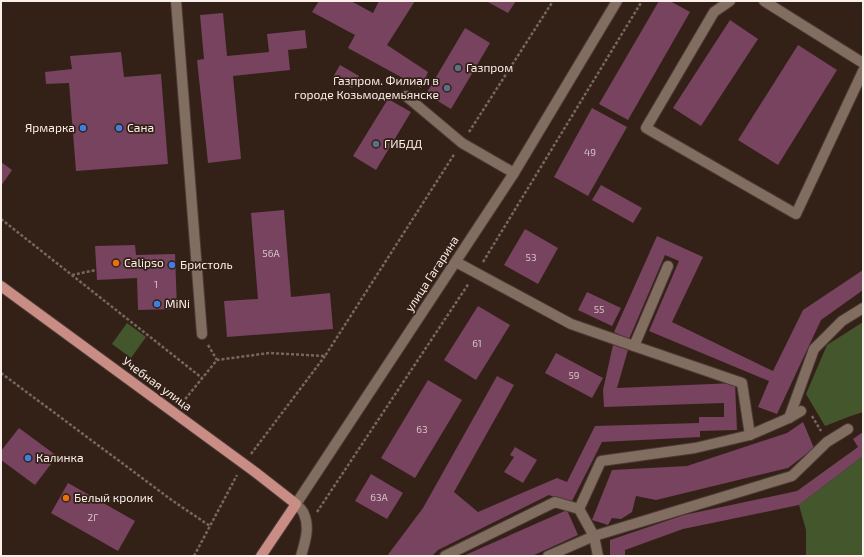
<svg xmlns="http://www.w3.org/2000/svg" width="864" height="557" viewBox="0 0 864 557" font-family="'Exo 2',sans-serif">
	<style>
		.green { fill: #43562c }
		.building { fill: #77435f }
		.lines { fill: none; stroke-linecap: round; stroke-linejoin: round }
		.minor-casing { stroke: #4c3c36; stroke-width: 12 }
		.major-casing { stroke: #4c3c36; stroke-width: 12 }
		.path { stroke: #76665e; stroke-width: 2.5; stroke-dasharray: 3 2; stroke-linecap: butt }
		.minor { stroke: #826d61; stroke-width: 10 }
		.major { stroke: #c98d85; stroke-width: 10 }
		.service-dot { fill: #5c6f8a; stroke: #332118; stroke-width: 1.5 }
		.shop-dot { fill: #3f7fe0; stroke: #332118; stroke-width: 1.5 }
		.food-dot { fill: #e8710a; stroke: #332118; stroke-width: 1.5 }
		.labels { text-anchor: middle; stroke-width: 3.5; stroke-linejoin: round; paint-order: stroke }
		.number-label { font-size: 10px; fill: #dac4c6 }
		.poi-label { font-size: 12px; fill: #fbefe9; stroke: #332118; text-anchor: start }
		.street-label { font-size: 12px; fill: #fbefe9; stroke: #332118 }
	</style>
	<rect width="100%" height="100%" fill="#332118"/>
	<g class="green">
		<polygon points="863,322 863,412 848,417 825,426 806,394 827,345"/>
		<polygon points="127,323 146,337 131,358 112,344"/>
		<polygon points="863,456 863,556 806,556 806,530 799,505"/>
	</g>
	<g class="building">
		<polygon points="319,1 351,1 373,13 379,1 415,1 387,45 428,72 421,88 348,48 355,35 312,12"/>
		<polygon points="486,1 516,1 508,13"/>
		<polygon points="659,1 670,1 690,12 628,120 599,104"/>
		<polygon points="223,13 227,56 269,52 267,34 305,30 307,48 288,50 290,70 233,76 241,159 208,163 197,60 204,59 200,15"/>
		<polygon points="730,20 758,39 701,126 673,108"/>
		<polygon points="465,28 490,43 451,109 426,94"/>
		<polygon points="798,45 837,70 778,165 738,140"/>
		<polygon points="121,52 124,77 161,74 168,164 76,171 69,83 46,84 45,72 72,69 70,56"/>
		<polygon points="340,65 359,76 352,88 333,77"/>
		<polygon points="388,99 411,112 376,170 353,156"/>
		<polygon points="592,108 627,127 588,196 554,177"/>
		<polygon points="1,162 12,170 1,186"/>
		<polygon points="601,185 642,208 633,223 592,200"/>
		<polygon points="284,210 291,297 330,293 333,329 227,337 224,301 258,299 251,213"/>
		<polygon points="525,229 558,248 538,284 504,265"/>
		<polygon points="657,236 703,257 672,322 773,371 803,310 863,270 863,290 821,320 777,414 758,407 769,381 649,331 679,261 665,255 629,339 614,332"/>
		<polygon points="135,245 136,255 175,254 177,309 138,310 137,278 97,280 95,246"/>
		<polygon points="587,292 621,308 612,326 578,310"/>
		<polygon points="478,306 510,325 476,380 444,360"/>
		<polygon points="613,345 628,350 617,388 735,383 737,430 700,431 700,437 602,442 571,503 549,495 438,550 432,556 387,556 423,508 497,376 514,385 454,492 478,512 557,478 567,482 595,426 699,423 699,417 724,417 724,403 604,407 603,390"/>
		<polygon points="556,353 603,378 592,398 545,373"/>
		<polygon points="428,380 462,400 415,478 381,458"/>
		<polygon points="803,422 814,448 788,468 656,500 636,496 632,512 621,519 612,518 608,525 592,520 612,470 687,466 787,433"/>
		<polygon points="19,428 57,456 35,485 1,460 1,451"/>
		<polygon points="863,432 863,456 799,505 683,529 625,550 625,556 610,556 610,540 684,515 797,491 858,447 853,439"/>
		<polygon points="515,447 537,460 523,483 504,472 514,457 510,455"/>
		<polygon points="371,474 403,493 387,519 355,501"/>
		<polygon points="68,483 135,521 118,551 51,513"/>
		<polygon points="567,510 578,535 532,556 463,556"/>
	</g>
	<g class="lines">
		<defs>
			<g id="minor">
				<polyline points="176,1 202,334"/>
				<polyline points="730,1 714,12 646,128 796,214 863,71"/>
				<polyline points="764,1 863,63"/>
				<polyline points="406,96 462,143 514,173"/>
				<polyline points="456,262 571,324 634,346"/>
				<polyline points="668,266 634,346 742,383 750,435"/>
				<polyline points="789,418 814,349 842,321 863,308"/>
				<polyline points="579,509 601,461 695,448 750,435 789,418 801,411"/>
				<path d="M301 556C305 542 310 528 304 514 303 510 299 507 296 504L514 173 617 1"/>
				<polyline points="445,556 555,502 579,509 594,536 598,556"/>
				<polyline points="548,556 594,536 792,476 827,442 848,429"/>
			</g>
			<polyline id="major" points="1,286 255,472 296,504 261,556"/>
		</defs>
		<use href="#minor" class="minor-casing"/>
		<use href="#major" class="major-casing"/>
		<g class="path">
			<polyline points="469,132 553,1"/>
			<polyline points="1,219 202,378"/>
			<polyline points="483,262 642,1"/>
			<polyline points="72,275 96,270"/>
			<polyline points="208,345 217,360"/>
			<polyline points="1,373 173,501 210,526 237,475"/>
			<polyline points="182,403 217,360 269,353 325,356 455,153"/>
			<polyline points="812,416 821,431"/>
			<polyline points="251,454 325,356"/>
			<polyline points="317,512 469,283"/>
			<polyline points="194,556 210,526"/>
		</g>
		<use href="#minor" class="minor"/>
		<use href="#major" class="major"/>
	</g>
	<g class="service-dot">
		<circle cx="458" cy="68" r="4"/>
		<circle cx="447" cy="88" r="4"/>
		<circle cx="376" cy="144" r="4"/>
	</g>
	<g class="shop-dot">
		<circle cx="83" cy="128" r="4"/>
		<circle cx="119" cy="128" r="4"/>
		<circle cx="172" cy="265" r="4"/>
		<circle cx="157" cy="304" r="4"/>
		<circle cx="28" cy="458" r="4"/>
	</g>
	<g class="food-dot">
		<circle cx="116" cy="263" r="4"/>
		<circle cx="66" cy="498" r="4"/>
	</g>
	<g class="labels">
		<g class="number-label">
			<text x="590" y="156">49</text>
			<text x="271" y="257">56А</text>
			<text x="531" y="261">53</text>
			<text x="156" y="288">1</text>
			<text x="599" y="313">55</text>
			<text x="477" y="347">61</text>
			<text x="574" y="379">59</text>
			<text x="422" y="433">63</text>
			<text x="379" y="501">63А</text>
			<text x="93" y="521">2Г</text>
		</g>
		<g class="poi-label">
			<text x="466" y="72">Газпром</text>
			<text x="439" y="85" text-anchor="end">Газпром. Филиал в<tspan x="439" dy="14">городе Козьмодемьянске</tspan></text>
			<text x="75" y="132" text-anchor="end">Ярмарка</text>
			<text x="127" y="132">Сана</text>
			<text x="384" y="148">ГИБДД</text>
			<text x="124" y="267">Calipso</text>
			<text x="180" y="269">Бристоль</text>
			<text x="165" y="308">MiNi</text>
			<text x="36" y="462">Калинка</text>
			<text x="74" y="502">Белый кролик</text>
		</g>
		<g class="street-label">
			<text transform="translate(432 274) rotate(-57)" y="4">улица Гагарина</text>
			<text transform="translate(157 384) rotate(36)" y="4">Учебная улица</text>
		</g>
	</g>
	<rect width="864" height="557" fill="none" stroke="#fbefe9" stroke-width="4"/>
</svg>
